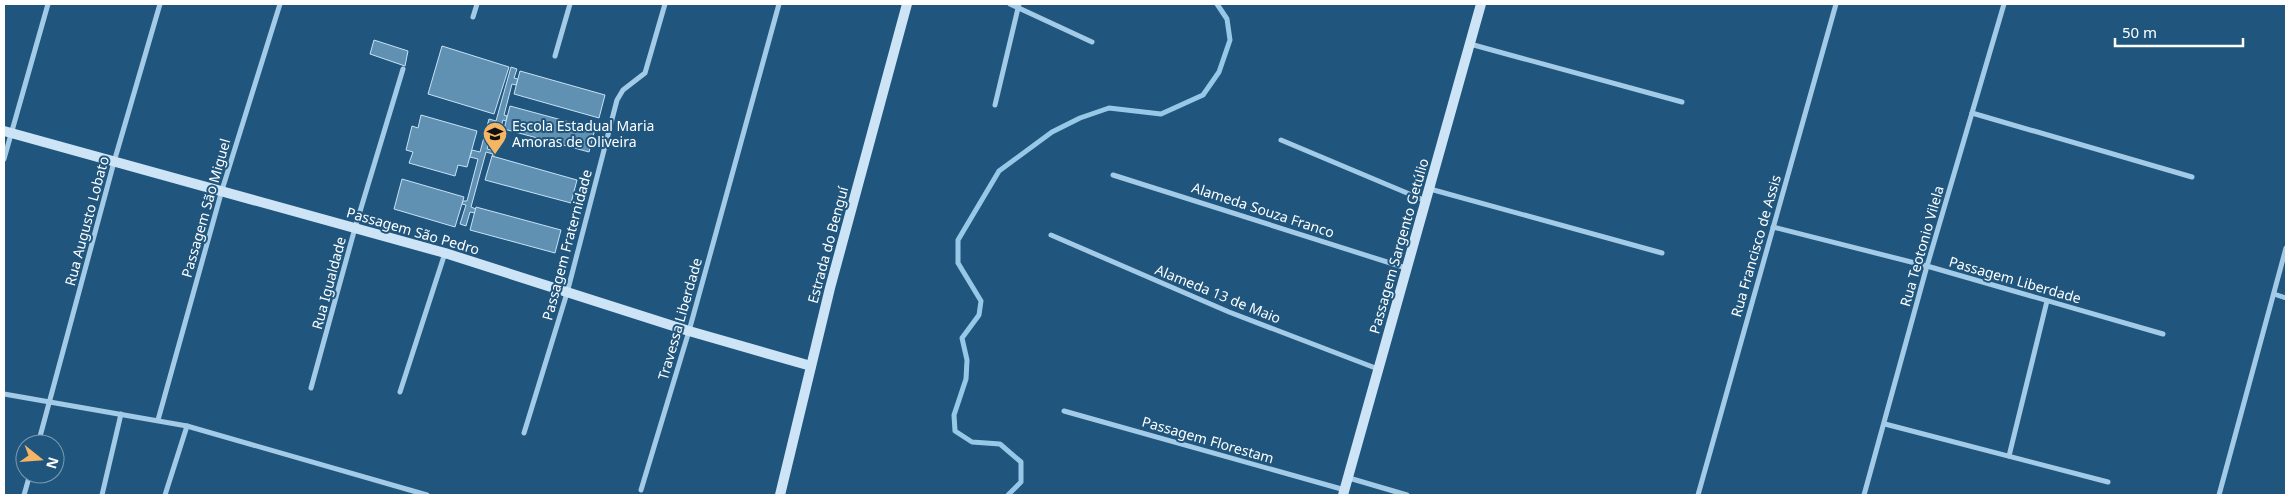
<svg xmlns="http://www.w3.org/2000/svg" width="2290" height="499" viewBox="0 0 2290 499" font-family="'Noto Sans',sans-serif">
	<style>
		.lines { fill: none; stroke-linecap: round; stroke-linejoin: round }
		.stream { stroke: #97c8e8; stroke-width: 5 }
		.building { fill: #6191b2; stroke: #c7e2f5 }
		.street { stroke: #a3cbe7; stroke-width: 5 }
		.secondary { stroke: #cde4f6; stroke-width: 10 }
		.labels { text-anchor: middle; stroke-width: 4; stroke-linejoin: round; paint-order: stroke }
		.poi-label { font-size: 14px; fill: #fff; stroke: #20567d; text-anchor: start }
		.street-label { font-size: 14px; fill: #fff; stroke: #20567d }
	</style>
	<rect width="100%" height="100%" fill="#20567d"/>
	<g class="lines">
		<polyline class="stream" points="1008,495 1021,482 1021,462 1000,444 972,442 955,431 954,415 966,379 967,360 962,338 979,315 981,301 958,263 958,240 999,171 1052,132 1080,118 1109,108 1161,114 1203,95 1219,72 1230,40 1227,19 1217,4"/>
	</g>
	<g class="building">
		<polygon points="374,40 408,51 405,66 370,54"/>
		<polygon points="442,46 509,67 494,114 428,94"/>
		<polygon points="511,67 517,69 514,78 518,79 516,85 512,84 504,115 507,116 506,121 503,120 500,130 493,128 487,149 496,151 494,157 492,156 493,154 486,152 471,207 476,209 475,213 470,212 466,226 460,224 466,205 462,204 463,201 467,201 478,159 470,157 472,150 480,152 489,119 496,121"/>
		<polygon points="520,71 605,95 599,118 514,94"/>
		<polygon points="510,106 595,129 589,152 504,129"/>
		<polygon points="421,115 477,131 467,167 458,165 455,176 409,163 413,152 406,150 412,126 418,128"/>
		<polygon points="492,156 577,180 571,203 485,180"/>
		<polygon points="402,179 464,197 455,227 394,209"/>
		<polygon points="476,207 561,230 555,253 470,230"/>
	</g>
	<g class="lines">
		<g class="street">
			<polyline points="1010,4 1092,42"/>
			<polyline points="473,17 477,4"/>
			<polyline points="1470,44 1682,102"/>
			<polyline points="555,56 570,4"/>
			<polyline points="995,105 1019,4"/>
			<polyline points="1972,113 2192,177"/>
			<polyline points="1281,140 1426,201"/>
			<polyline points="4,159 48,4"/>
			<polyline points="1113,175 1406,268"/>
			<polyline points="1430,189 1662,253"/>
			<polyline points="1773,227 1927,266 2163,334"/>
			<polyline points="1051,235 1229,312 1378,369"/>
			<polyline points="2274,294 2286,298"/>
			<polyline points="311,388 355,228 403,69"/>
			<polyline points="400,392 445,253"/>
			<polyline points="4,394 187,426 427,495"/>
			<polyline points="1064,411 1345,490"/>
			<polyline points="158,420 222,190 280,4"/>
			<polyline points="1885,424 2108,482"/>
			<polyline points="524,433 567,293 617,100 623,90 645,73 665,4"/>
			<polyline points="38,444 114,162 160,4"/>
			<polyline points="2009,456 2047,301"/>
			<polyline points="1349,478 1407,495"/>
			<polyline points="641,490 689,331 779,4"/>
			<polyline points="24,495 30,474"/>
			<polyline points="102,495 121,414"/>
			<polyline points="165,495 187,426"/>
			<polyline points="1698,495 1836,4"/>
			<polyline points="1864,495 1927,266 2004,4"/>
			<polyline points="2219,495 2286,248"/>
		</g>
		<g class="secondary">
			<polyline points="4,131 445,253 689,331 811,366"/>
			<polyline points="780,495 830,288 907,4"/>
			<polyline points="1343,495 1481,4"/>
		</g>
	</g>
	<defs>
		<symbol id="school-pin" viewBox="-11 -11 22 30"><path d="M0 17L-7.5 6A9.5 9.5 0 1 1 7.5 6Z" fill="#f4b664" stroke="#20567d"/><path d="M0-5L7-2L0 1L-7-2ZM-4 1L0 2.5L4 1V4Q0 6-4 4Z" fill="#111"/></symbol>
	</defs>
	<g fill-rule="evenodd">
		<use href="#school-pin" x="481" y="120" width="28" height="38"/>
	</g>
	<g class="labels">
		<g class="poi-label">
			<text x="512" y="131">Escola Estadual Maria<tspan x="512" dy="16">Amoras de Oliveira</tspan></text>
		</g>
		<g class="street-label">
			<text transform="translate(206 208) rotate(-74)" y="5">Passagem São Miguel</text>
			<text transform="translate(1263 210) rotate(18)" y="5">Alameda Souza Franco</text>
			<text transform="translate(87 221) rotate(-75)" y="5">Rua Augusto Lobato</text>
			<text transform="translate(413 231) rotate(16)" y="5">Passagem São Pedro</text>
			<text transform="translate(567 245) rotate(-75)" y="5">Passagem Fraternidade</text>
			<text transform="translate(828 245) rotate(-75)" y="5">Estrada do Benguí</text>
			<text transform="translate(1399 246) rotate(-74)" y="5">Passagem Sargento Getúlio</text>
			<text transform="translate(1756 246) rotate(-74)" y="5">Rua Francisco de Assis</text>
			<text transform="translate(1922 246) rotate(-74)" y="5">Rua Teotonio Vilela</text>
			<text transform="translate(2015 280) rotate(16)" y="5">Passagem Liberdade</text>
			<text transform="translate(329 283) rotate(-75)" y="5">Rua Igualdade</text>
			<text transform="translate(1218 294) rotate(22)" y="5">Alameda 13 de Maio</text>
			<text transform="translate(680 319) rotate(-74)" y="5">Travessa Liberdade</text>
			<text transform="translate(1208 440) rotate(16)" y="5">Passagem Florestam</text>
		</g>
	</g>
	<rect width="2290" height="499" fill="none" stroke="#ffffff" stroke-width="10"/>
	<g transform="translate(40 459) rotate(107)"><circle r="24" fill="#20567d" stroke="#799ab1"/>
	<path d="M0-4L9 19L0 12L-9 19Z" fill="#f4b664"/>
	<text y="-8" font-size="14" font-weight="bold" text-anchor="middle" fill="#ffffff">N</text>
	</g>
	<path d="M2115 38v8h128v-8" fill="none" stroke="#ffffff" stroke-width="2.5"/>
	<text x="2122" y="38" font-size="15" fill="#ffffff" stroke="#20567d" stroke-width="4" paint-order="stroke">50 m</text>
</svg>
